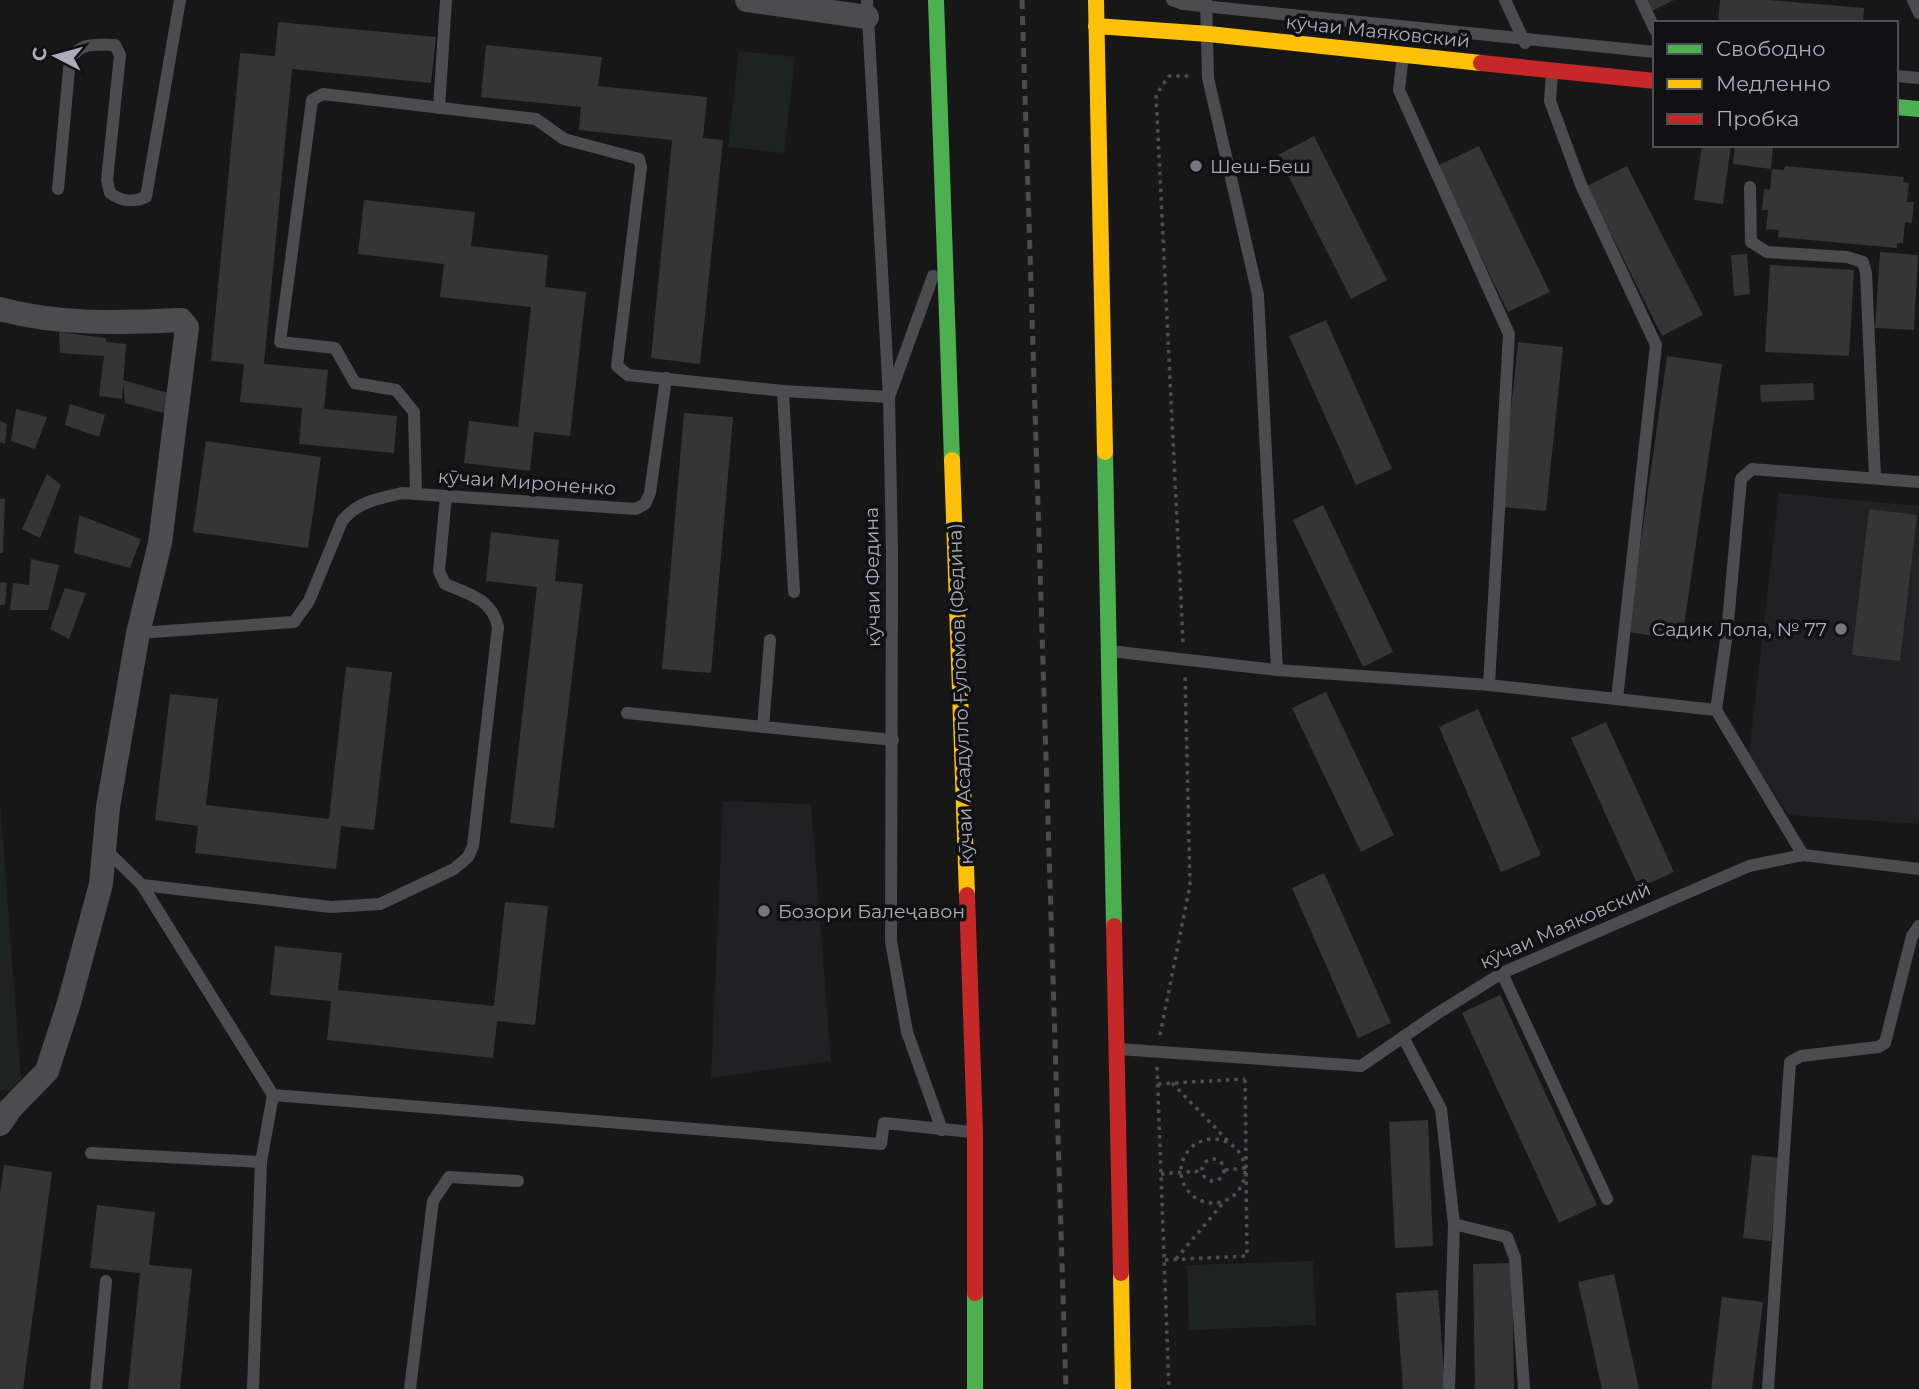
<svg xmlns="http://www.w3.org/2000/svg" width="1919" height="1389" viewBox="0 0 1919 1389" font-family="Montserrat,sans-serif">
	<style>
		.built { fill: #212123 }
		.green { fill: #1d241e }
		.building { fill: #353536 }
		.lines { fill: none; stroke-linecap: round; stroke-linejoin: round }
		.path { stroke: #4d4e52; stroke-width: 3.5; stroke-dasharray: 3.5 5; stroke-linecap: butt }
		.lane { stroke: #4b4c50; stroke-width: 12 }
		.street { stroke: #4b4c50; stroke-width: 24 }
		.fast { stroke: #4caf50; stroke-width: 16 }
		.slow { stroke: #ffc107; stroke-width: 16 }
		.jam { stroke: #c62828; stroke-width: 16 }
		.rail { stroke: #4b4c4f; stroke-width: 5; stroke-dasharray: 9 7; stroke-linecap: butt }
		.poi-dot { fill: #757880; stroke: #111113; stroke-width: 2.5 }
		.labels { text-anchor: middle; stroke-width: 7; stroke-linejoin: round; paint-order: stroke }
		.street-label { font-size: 19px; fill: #a8adb8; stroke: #111113 }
		.poi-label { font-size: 19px; fill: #a8adb8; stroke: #111113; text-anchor: start }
	</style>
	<rect width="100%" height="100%" fill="#171717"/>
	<g class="built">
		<polygon points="1779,493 1919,506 1919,824 1788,815 1749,753"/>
		<polygon points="723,801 811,804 831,1061 711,1078"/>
	</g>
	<g class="green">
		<polygon points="739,51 795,57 784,153 728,147"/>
		<polygon points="0,801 22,1092 0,1090"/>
		<polygon points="1313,1261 1316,1325 1189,1330 1187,1265"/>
	</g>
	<g class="building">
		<polygon points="1646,0 1674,0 1652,11"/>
		<polygon points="1720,0 1768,0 1864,8 1863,23 1718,23"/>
		<polygon points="278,22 436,37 431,83 292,69 264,364 328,370 324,409 397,416 394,453 299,444 302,408 240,402 244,364 211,361 240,53 275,56"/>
		<polygon points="486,45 602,57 598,86 707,97 703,138 723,140 700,364 651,358 672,140 579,130 581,107 481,97"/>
		<polygon points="1314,136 1387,280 1351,299 1278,155"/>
		<polygon points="1702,145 1731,145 1723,204 1694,200"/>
		<polygon points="1735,145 1773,148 1771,169 1733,164"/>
		<polygon points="1479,146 1550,292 1508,312 1437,166"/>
		<polygon points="1627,166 1703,315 1662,336 1587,186"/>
		<polygon points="1785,166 1904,177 1903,182 1909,183 1907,202 1914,202 1912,223 1905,222 1903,243 1897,243 1897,248 1778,237 1779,230 1766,229 1768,210 1762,210 1764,189 1770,190 1772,169 1784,170"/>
		<polygon points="364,200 475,212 471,246 548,255 545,287 586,292 570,436 534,432 530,471 464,463 469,421 518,427 531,307 440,297 444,264 358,254"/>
		<polygon points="1880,252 1918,255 1914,330 1875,328"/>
		<polygon points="1747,254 1750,294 1734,296 1731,255"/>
		<polygon points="1770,265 1854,270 1849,356 1765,352"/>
		<polygon points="1326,320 1392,469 1356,485 1289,336"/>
		<polygon points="59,332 106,338 106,342 126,344 122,399 99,396 104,356 60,353"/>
		<polygon points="1518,342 1563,347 1546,511 1501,507"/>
		<polygon points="1667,356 1722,364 1682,640 1628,632"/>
		<polygon points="123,380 171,394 164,413 125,403"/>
		<polygon points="1813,383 1814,400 1761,402 1760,385"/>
		<polygon points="70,404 105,415 99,437 65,425"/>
		<polygon points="16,409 47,417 35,449 11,441"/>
		<polygon points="684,413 733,417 711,673 662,669"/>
		<polygon points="0,421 7,424 5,444 0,442"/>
		<polygon points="206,441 321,457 308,548 193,532"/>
		<polygon points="47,474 61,485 40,538 22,529"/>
		<polygon points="5,498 3,553 0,553 0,499"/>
		<polygon points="1323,505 1393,652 1363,667 1293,520"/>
		<polygon points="1869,509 1917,515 1900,661 1852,655"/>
		<polygon points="79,515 141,539 130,568 74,553"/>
		<polygon points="491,532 559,540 555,581 583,584 554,828 510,823 537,587 486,581"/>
		<polygon points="31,559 59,565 48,610 10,610 13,583 29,585"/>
		<polygon points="0,582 7,583 5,605 0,605"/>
		<polygon points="65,588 86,593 69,639 50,629"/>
		<polygon points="346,667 392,672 374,830 341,826 336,869 195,853 198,826 155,820 170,694 218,699 206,805 329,819"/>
		<polygon points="1326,692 1394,835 1361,852 1292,708"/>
		<polygon points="1478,709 1541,855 1501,872 1439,727"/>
		<polygon points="1606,722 1674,872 1639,888 1571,738"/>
		<polygon points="1324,873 1391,1023 1358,1038 1292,888"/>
		<polygon points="505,902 548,906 535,1025 497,1021 493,1058 327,1040 331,1001 270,995 275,946 342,953 338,990 494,1006"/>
		<polygon points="1500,995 1597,1205 1559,1223 1462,1013"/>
		<polygon points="1428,1120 1433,1246 1395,1248 1389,1122"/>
		<polygon points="1752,1155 1780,1158 1771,1241 1743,1238"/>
		<polygon points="4,1165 52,1172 23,1389 0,1389 0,1195"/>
		<polygon points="97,1205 155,1212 149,1265 192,1269 180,1389 128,1389 140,1273 90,1268"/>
		<polygon points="1512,1263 1514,1389 1475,1389 1473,1264"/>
		<polygon points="1614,1274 1639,1389 1602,1389 1578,1282"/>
		<polygon points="1438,1290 1445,1389 1403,1389 1396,1293"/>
		<polygon points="1722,1297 1763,1302 1752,1389 1711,1389"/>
	</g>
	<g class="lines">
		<g class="path">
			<polyline points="1183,642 1156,95 1169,76 1192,76"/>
			<polyline points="1160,1035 1190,885 1185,675"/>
			<polyline points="1157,1067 1169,1389"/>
			<polyline points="1172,1083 1229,1142"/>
			<polyline points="1158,1084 1245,1079"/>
			<circle cx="1213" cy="1171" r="32"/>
			<circle cx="1213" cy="1170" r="11"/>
			<polyline points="1225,1170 1245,1168"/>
			<polyline points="1161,1174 1201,1171"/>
			<polyline points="1176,1259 1224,1202"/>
			<polyline points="1165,1260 1247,1256 1245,1075"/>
		</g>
		<g class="lane">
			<polyline points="867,0 889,397 892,552 891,941 907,1032 942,1130"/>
			<polyline points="1172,0 1183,4 1655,52"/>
			<polyline points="1206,0 1208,78 1258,295 1277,670"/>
			<polyline points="1505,0 1525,43"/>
			<polyline points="1641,0 1655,30"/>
			<polyline points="1913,0 1919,13"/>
			<polyline points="1403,55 1399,90 1509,334 1489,685"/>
			<polyline points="1552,73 1550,101 1581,185 1656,345 1617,699"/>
			<polyline points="1896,76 1919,78"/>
			<polyline points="439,108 446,0"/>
			<polyline points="1750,187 1751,242 1767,252 1847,257 1863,262 1866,273 1875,477"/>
			<path d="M58 189 70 59C82 41 96 45 115 45L120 55 107 180 110 193C121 201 132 203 146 197L180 0"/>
			<polyline points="783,391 794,592"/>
			<polyline points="416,494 414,412 396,390 355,383 335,348 280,342 312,100 323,94 536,119 564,139 639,159 641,167 617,366 628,375 783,391 889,397 933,276"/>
			<path d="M138 633 294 622 309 601 342 521C358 501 378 499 402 493L636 509 645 504 650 493 666 378"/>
			<polyline points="1110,651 1277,670 1489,685 1716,710"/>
			<polyline points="627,713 893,740"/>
			<polyline points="763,727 770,640"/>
			<polyline points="104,848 142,885 273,1095"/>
			<polyline points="1803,855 1716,710 1727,633 1741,479 1752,469 1919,482"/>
			<path d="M142 885 331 907 380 904 454 869 468 857 473 846 498 627C492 599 469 594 445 584L439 571 446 496"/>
			<polyline points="1502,973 1607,1199"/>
			<polyline points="1403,1037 1441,1109 1454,1224 1449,1389"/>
			<polyline points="1118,1049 1361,1066 1438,1013 1502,973 1749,866 1803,855 1919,869"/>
			<polyline points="91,1153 261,1162"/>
			<polyline points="1454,1224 1507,1237 1515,1258 1524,1389"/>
			<polyline points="96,1389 106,1281"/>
			<polyline points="253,1389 261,1162 273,1095 881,1144 884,1123 972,1132"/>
			<polyline points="410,1389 433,1201 449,1177 518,1181"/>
			<polyline points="1768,1389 1790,1062 1801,1056 1878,1047 1885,1043 1912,936 1919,926"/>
		</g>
		<g class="street">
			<polyline points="747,0 867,17"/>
			<path d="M0 309C59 325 120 323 181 320L187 327 160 543 138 633 108 807 101 884 69 1003 47 1071 11 1108 0 1124"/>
		</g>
		<g class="fast">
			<polyline points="936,0 952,460"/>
			<polyline points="1896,107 1919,109"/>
			<polyline points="1105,452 1114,926"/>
			<polyline points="975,1293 975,1389"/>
		</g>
		<g class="slow">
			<polyline points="1096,0 1105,452"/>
			<polyline points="1096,26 1209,34 1481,63"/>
			<polyline points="952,460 967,895"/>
			<polyline points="1121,1273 1123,1389"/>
		</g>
		<g class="jam">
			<polyline points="1481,63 1655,81"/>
			<polyline points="967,895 975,1132 975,1293"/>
			<polyline points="1114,926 1121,1273"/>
		</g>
		<polyline class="rail" points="1022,0 1066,1389"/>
	</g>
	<g class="poi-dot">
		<circle cx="1196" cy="166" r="7"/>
		<circle cx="1841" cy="629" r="7"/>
		<circle cx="764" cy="911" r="7"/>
	</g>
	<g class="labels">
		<g class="street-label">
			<text transform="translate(1378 31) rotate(6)" y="7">кӯчаи Маяковский</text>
			<text transform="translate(527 482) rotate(4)" y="7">кӯчаи Мироненко</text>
			<text transform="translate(872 577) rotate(-91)" y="7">кӯчаи Федина</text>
			<text transform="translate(960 694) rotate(-92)" y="7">кӯчаи Асадулло Ғуломов (Федина)</text>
			<text transform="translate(1565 925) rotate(-24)" y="7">кӯчаи Маяковский</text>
		</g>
		<g class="poi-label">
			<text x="1210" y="173">Шеш-Беш</text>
			<text x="1827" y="636" text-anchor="end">Садик Лола, № 77</text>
			<text x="778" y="918">Бозори Балеҷавон</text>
		</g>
	</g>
	<rect x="1653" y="21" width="245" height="126" fill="#111113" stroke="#4d4f55" stroke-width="2"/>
	<rect x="1667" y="44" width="35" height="10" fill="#4caf50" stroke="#4d4f55" stroke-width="2"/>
	<text x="1716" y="56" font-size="21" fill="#a8adb8">Свободно</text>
	<rect x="1667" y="79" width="35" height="10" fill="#ffc107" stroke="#4d4f55" stroke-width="2"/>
	<text x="1716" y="91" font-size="21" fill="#a8adb8">Медленно</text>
	<rect x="1667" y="114" width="35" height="10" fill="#c62828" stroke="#4d4f55" stroke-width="2"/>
	<text x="1716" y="126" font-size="21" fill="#a8adb8">Пробка</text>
	<g transform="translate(56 56) rotate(276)" stroke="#111113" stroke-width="5" paint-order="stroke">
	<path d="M0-5L12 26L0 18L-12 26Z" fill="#a8adb8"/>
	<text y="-10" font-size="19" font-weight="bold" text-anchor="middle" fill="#a8adb8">С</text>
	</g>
</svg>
